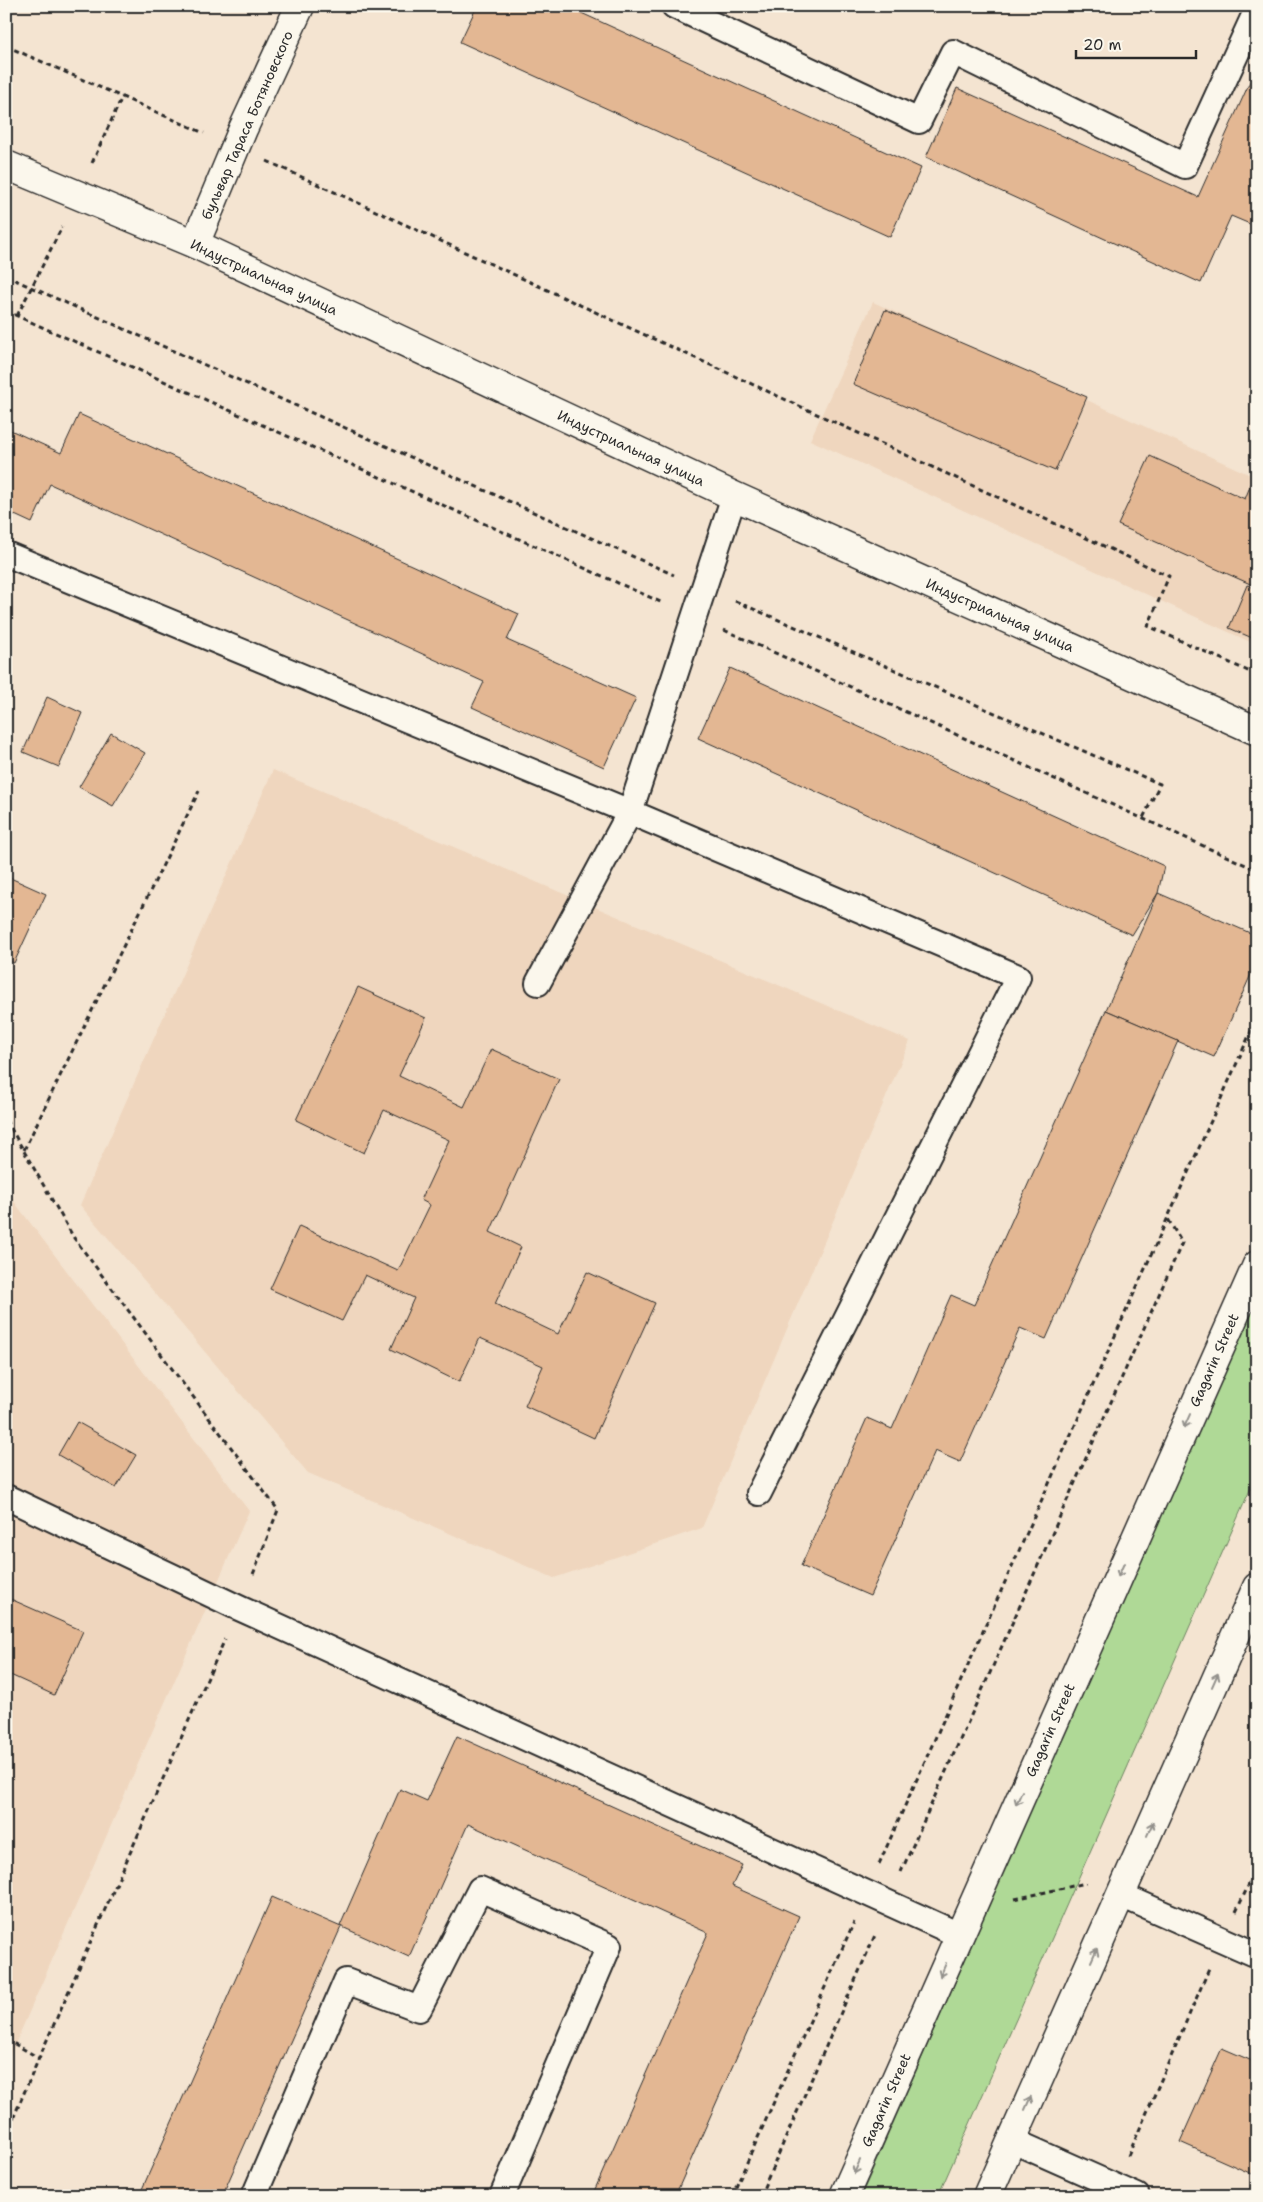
<svg xmlns="http://www.w3.org/2000/svg" width="1263" height="2202" viewBox="0 0 1263 2202" font-family="'Shantell Sans',sans-serif">
	<style>
		.built { fill: #efd6be }
		.green { fill: #afd996; stroke: #6d8260 }
		.building { fill: #e3b793; stroke: #2b2b2b }
		.lines { fill: none; stroke-linecap: round; stroke-linejoin: round }
		.service-casing { stroke: #2b2b2b; stroke-width: 28 }
		.minor-casing { stroke: #2b2b2b; stroke-width: 31 }
		.path { stroke: #2b2b2b; stroke-width: 3; stroke-dasharray: 5 4; stroke-linecap: butt }
		.service { stroke: #fbf7ec; stroke-width: 24 }
		.minor { stroke: #fbf7ec; stroke-width: 28 }
		.oneway { stroke: #93918c }
		.labels { text-anchor: middle; stroke-width: 5; stroke-linejoin: round; paint-order: stroke }
		.street-label { font-size: 14px; fill: #2b2b2b; stroke: #fbf7ec }
	</style>
	<rect width="100%" height="100%" fill="#f4e4d1"/>
	<filter id="ink" filterUnits="userSpaceOnUse"><feTurbulence type="fractalNoise" baseFrequency=".02" numOctaves="2"/><feDisplacementMap in="SourceGraphic" scale="10" xChannelSelector="R" yChannelSelector="G"/><feConvolveMatrix kernelMatrix="1 2 1 2 8 2 1 2 1" color-interpolation-filters="sRGB"/></filter>
	<g filter="url(#ink)">
		<g class="built">
			<polygon points="873,302 1257,478 1257,645 810,440"/>
			<polygon points="273,770 910,1041 702,1528 554,1578 308,1473 80,1205"/>
			<polygon points="6,1191 249,1511 6,2065"/>
		</g>
		<polygon class="green" points="1257,1296 1257,1474 938,2196 861,2196"/>
		<g class="building">
			<polygon points="477,6 566,6 921,168 890,237 460,42"/>
			<polygon points="1257,66 1257,227 1231,216 1201,283 926,157 957,88 1198,197"/>
			<polygon points="885,310 1087,397 1055,471 853,384"/>
			<polygon points="79,414 519,614 507,640 636,698 604,767 472,707 484,682 50,484 32,523 6,511 6,428 61,453"/>
			<polygon points="1150,456 1245,499 1251,484 1257,487 1257,587 1118,525"/>
			<polygon points="1247,585 1257,589 1257,640 1229,628"/>
			<polygon points="730,668 1164,866 1158,893 1132,935 698,738"/>
			<polygon points="47,697 82,713 59,767 23,752"/>
			<polygon points="111,733 145,753 113,806 79,787"/>
			<polygon points="6,876 46,894 14,963 6,959"/>
			<polygon points="1158,893 1257,936 1257,961 1214,1057 1106,1010"/>
			<polygon points="358,987 426,1018 399,1076 464,1107 491,1049 559,1079 490,1232 521,1247 495,1304 558,1334 587,1272 655,1303 594,1438 525,1406 543,1366 480,1338 459,1382 391,1349 414,1298 365,1275 342,1321 270,1289 299,1226 398,1271 430,1205 421,1200 449,1140 384,1110 364,1153 296,1120"/>
			<polygon points="1106,1010 1178,1041 1046,1339 1020,1328 960,1462 935,1451 870,1596 801,1566 867,1418 892,1429 951,1295 974,1305"/>
			<polygon points="77,1422 136,1455 116,1488 58,1455"/>
			<polygon points="6,1597 83,1631 54,1695 6,1673"/>
			<polygon points="457,1736 742,1865 732,1886 799,1916 675,2196 592,2196 708,1933 468,1824 409,1957 340,1926 400,1789 427,1801"/>
			<polygon points="272,1897 341,1927 222,2196 139,2196"/>
			<polygon points="1222,2048 1257,2063 1257,2165 1252,2174 1180,2142"/>
		</g>
		<g class="lines">
			<defs>
				<g id="service">
					<polyline points="674,6 919,121 953,52 1185,166 1257,9"/>
					<polyline points="734,496 630,812 1018,977 759,1493"/>
					<polyline points="6,554 630,812 538,983"/>
					<polyline points="6,1497 239,1608 959,1935"/>
					<polyline points="1121,1895 1257,1955"/>
					<polyline points="1011,2140 1137,2196"/>
					<polyline points="254,2196 346,1981 419,2009 480,1889 609,1946 502,2196"/>
				</g>
				<g id="minor">
					<polyline points="6,165 195,244 734,496 1257,731"/>
					<polyline points="195,244 243,129 300,6"/>
					<polyline points="844,2196 1257,1265"/>
					<polyline points="987,2196 1257,1587"/>
				</g>
			</defs>
			<use href="#service" class="service-casing"/>
			<use href="#minor" class="minor-casing"/>
			<g class="path">
				<polyline points="6,46 204,133"/>
				<polyline points="267,161 1169,576 1148,626 1257,675"/>
				<polyline points="92,163 122,97"/>
				<polyline points="6,276 674,575"/>
				<polyline points="6,311 663,603"/>
				<polyline points="17,316 62,227"/>
				<polyline points="735,601 1160,784 1143,818"/>
				<polyline points="724,630 1257,870"/>
				<polyline points="6,1120 74,1238 278,1510 252,1577"/>
				<polyline points="24,1150 199,791"/>
				<polyline points="879,1864 1257,1018"/>
				<polyline points="901,1872 1182,1243 1168,1219"/>
				<polyline points="1015,1899 1086,1883"/>
				<polyline points="1236,1912 1257,1867"/>
				<polyline points="6,2039 39,2058 225,1639"/>
				<polyline points="6,2135 39,2058"/>
				<polyline points="1128,2156 1209,1969"/>
				<polyline points="732,2196 854,1922"/>
				<polyline points="760,2196 876,1933"/>
			</g>
			<use href="#service" class="service"/>
			<use href="#minor" class="minor"/>
		</g>
		<defs><path id="oneway-shaft" d="M-6 0H5M1.5-3L5.5 0L1.5 3" fill="none" stroke-width="1.6" stroke-linecap="round" stroke-linejoin="round" transform="scale(1.25)"/></defs>
		<g class="oneway">
			<use href="#oneway-shaft" transform="translate(1187 1421) rotate(114)"/>
			<use href="#oneway-shaft" transform="translate(1121 1570) rotate(114)"/>
			<use href="#oneway-shaft" transform="translate(1215 1680) rotate(-66)"/>
			<use href="#oneway-shaft" transform="translate(1019 1798) rotate(114)"/>
			<use href="#oneway-shaft" transform="translate(1150 1829) rotate(-66)"/>
			<use href="#oneway-shaft" transform="translate(1094 1955) rotate(-66)"/>
			<use href="#oneway-shaft" transform="translate(943 1970) rotate(114)"/>
			<use href="#oneway-shaft" transform="translate(1028 2103) rotate(-66)"/>
			<use href="#oneway-shaft" transform="translate(857 2167) rotate(114)"/>
		</g>
	</g>
	<g class="labels">
		<g class="street-label">
			<text transform="translate(247 125) rotate(-66)" y="5">бульвар Тараса Ботяновского</text>
			<text transform="translate(264 277) rotate(25)" y="5">Индустриальная улица</text>
			<text transform="translate(631 448) rotate(25)" y="5">Индустриальная улица</text>
			<text transform="translate(1000 615) rotate(24)" y="5">Индустриальная улица</text>
			<text transform="translate(1214 1360) rotate(-66)" y="5">Gagarin Street</text>
			<text transform="translate(1050 1730) rotate(-66)" y="5">Gagarin Street</text>
			<text transform="translate(886 2100) rotate(-66)" y="5">Gagarin Street</text>
		</g>
	</g>
	<rect width="1263" height="2202" fill="none" stroke="#fbf7ec" stroke-width="25"/>
	<rect x="12" y="12" width="1238" height="2177" fill="none" stroke="#2b2b2b" stroke-width="2" filter="url(#ink)"/>
	<path d="M1076 50v8h120v-8" fill="none" stroke="#2b2b2b" stroke-width="2.5"/>
	<text x="1083" y="50" font-size="15" fill="#2b2b2b" stroke="#fbf7ec" stroke-width="4" paint-order="stroke">20 m</text>
</svg>
